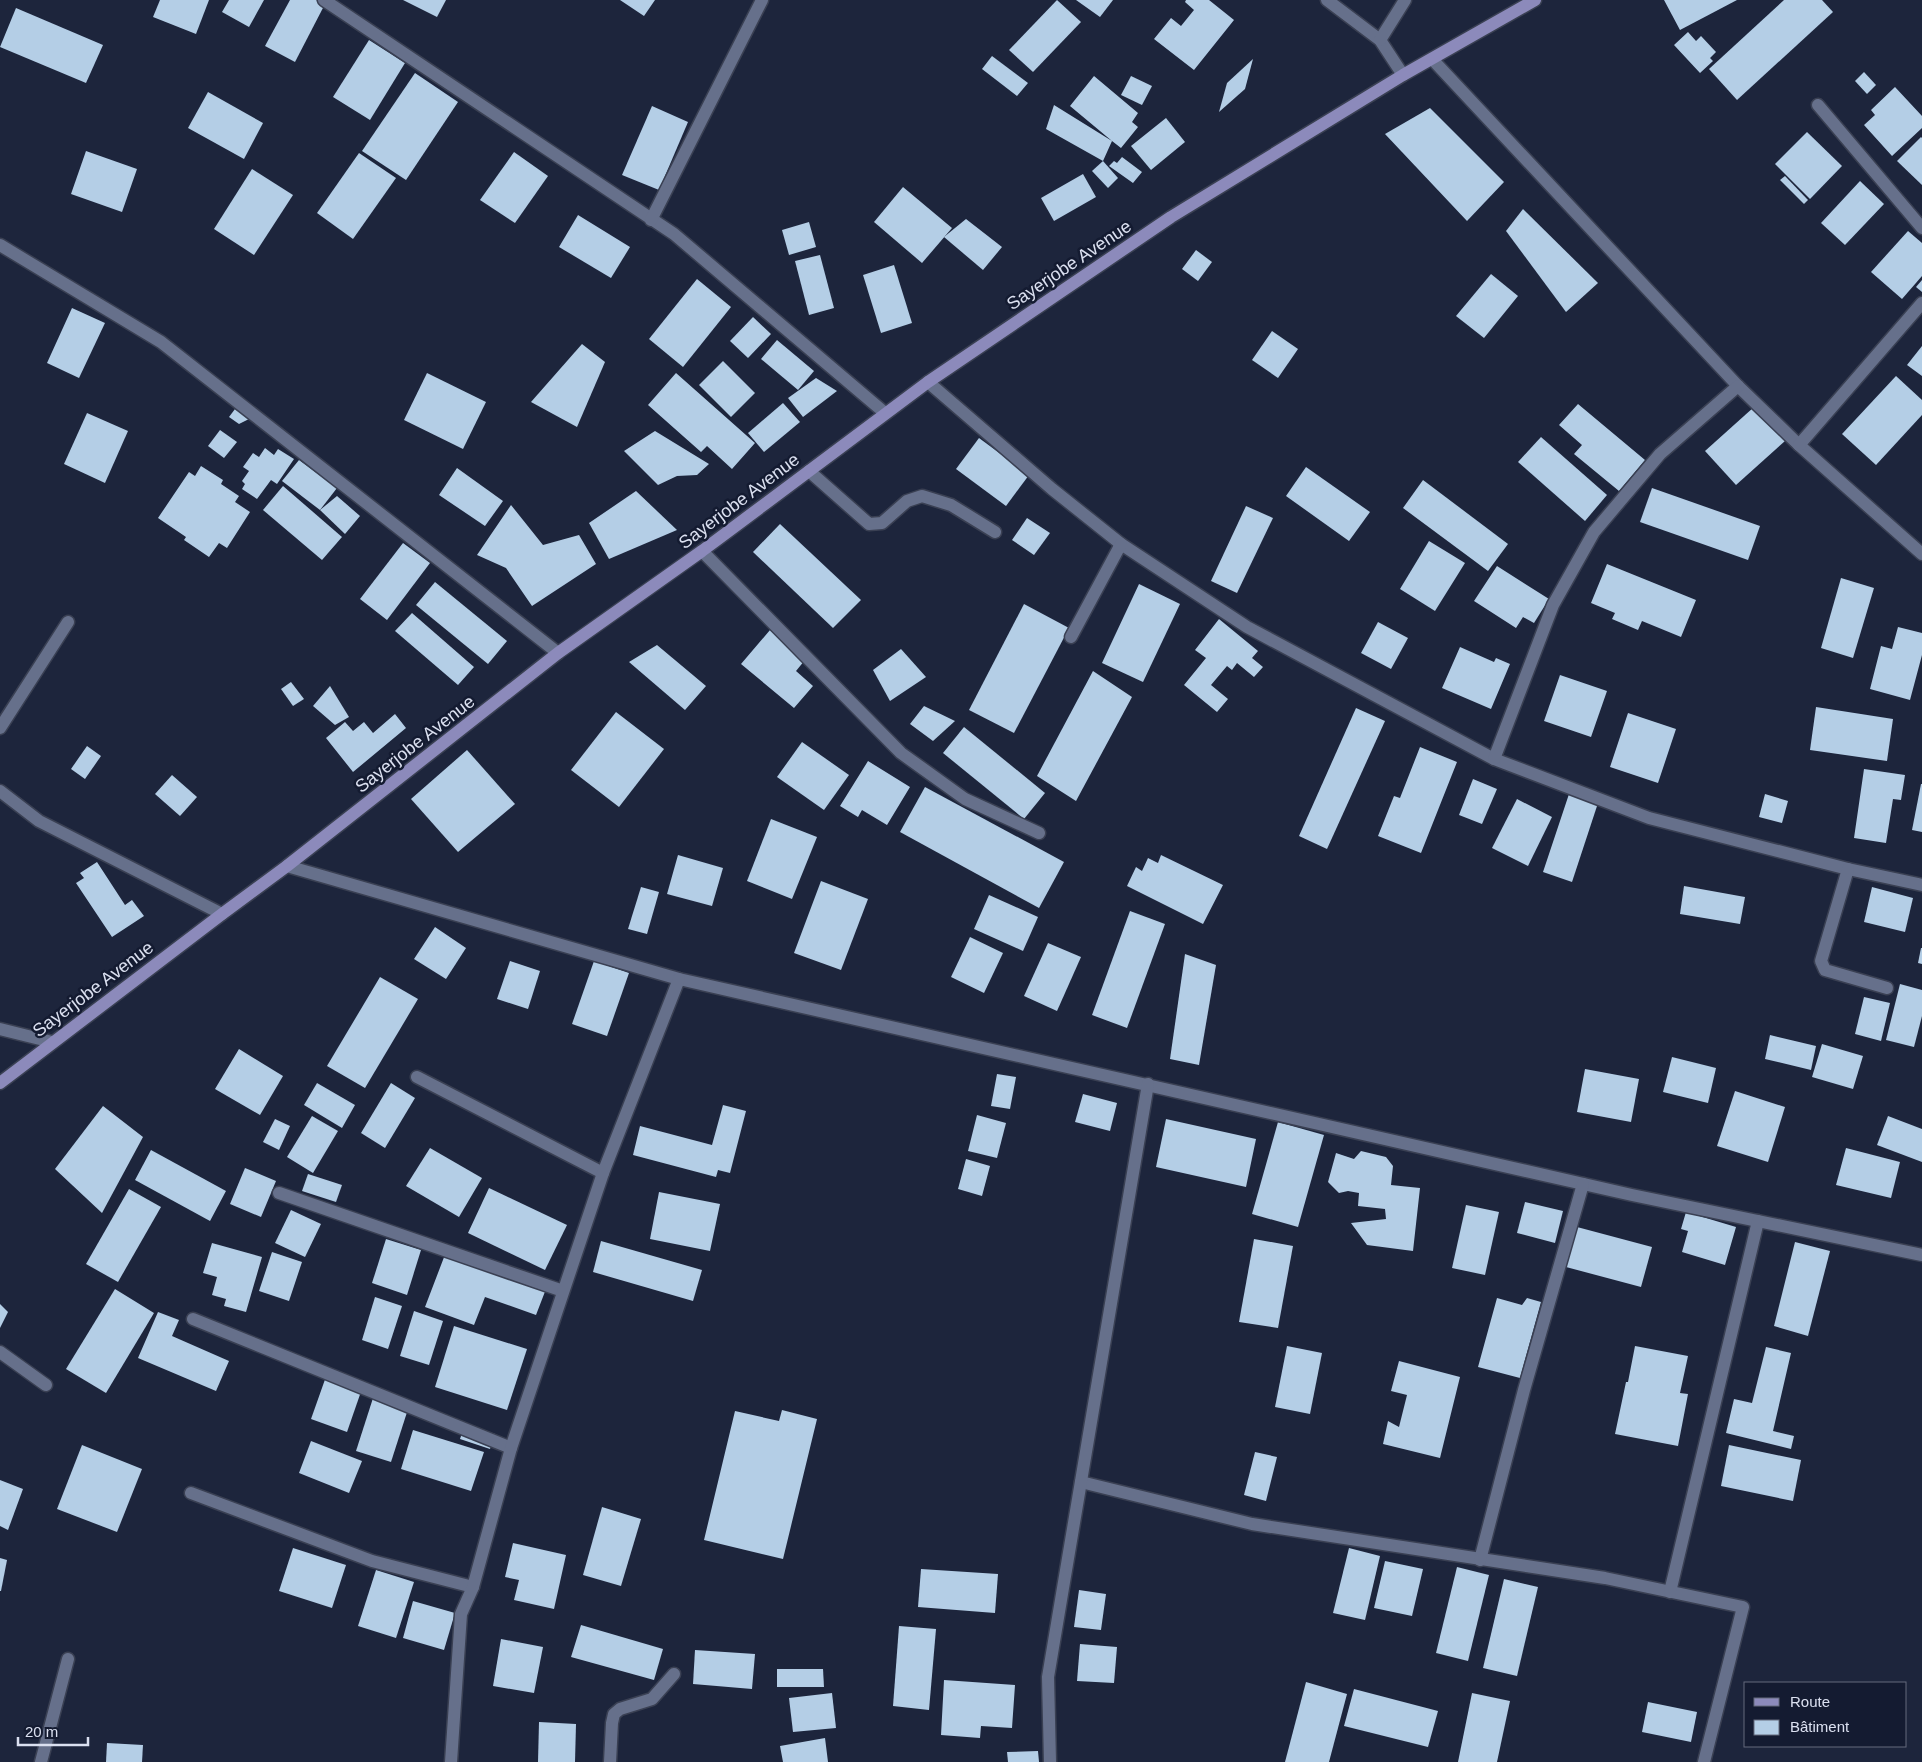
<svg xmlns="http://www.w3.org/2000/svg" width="1922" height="1762" viewBox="0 0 1922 1762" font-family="Helvetica,sans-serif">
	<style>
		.building { fill: #b4cee6 }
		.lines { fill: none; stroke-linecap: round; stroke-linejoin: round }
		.minor-casing { stroke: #3a4053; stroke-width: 15 }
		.primary-casing { stroke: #3a4053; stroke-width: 15 }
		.minor { stroke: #66708b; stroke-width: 12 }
		.primary { stroke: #8c8abb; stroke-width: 12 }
		.labels { text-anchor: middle; stroke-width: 5; stroke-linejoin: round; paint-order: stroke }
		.street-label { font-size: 18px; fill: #dbe0f0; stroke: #141b31 }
	</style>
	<rect width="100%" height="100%" fill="#1d253c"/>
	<g class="building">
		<polygon points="160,0 209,0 196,34 153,17"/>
		<polygon points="229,0 264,0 249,27 222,12"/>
		<polygon points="290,0 316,0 325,4 295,62 265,46"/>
		<polygon points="403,0 446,0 437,17"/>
		<polygon points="620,0 655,0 644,16"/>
		<polygon points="1057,0 1081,22 1033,72 1009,50"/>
		<polygon points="1076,0 1113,0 1100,17"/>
		<polygon points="1186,0 1209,0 1234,20 1194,70 1154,39 1171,18 1181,26 1194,10 1185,2"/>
		<polygon points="1664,0 1737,0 1680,30"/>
		<polygon points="1784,0 1822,0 1833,12 1737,100 1709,69"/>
		<polygon points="16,8 103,45 86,83 0,47"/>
		<polygon points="1688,32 1696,41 1701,36 1716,52 1710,58 1713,61 1700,73 1674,45"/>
		<polygon points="369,40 405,63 370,120 333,97"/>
		<polygon points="992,56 1028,83 1017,96 982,69"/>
		<polygon points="1253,59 1245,89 1219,112 1227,83"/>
		<polygon points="1864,72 1876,85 1867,94 1855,81"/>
		<polygon points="415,73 458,102 406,180 362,151"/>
		<polygon points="1094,76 1138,113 1132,122 1138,127 1121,148 1112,141 1103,161 1046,129 1054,105 1112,141 1070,106"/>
		<polygon points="1131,76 1152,86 1142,105 1121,95"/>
		<polygon points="1895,87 1922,116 1922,128 1892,156 1864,125 1875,115 1871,110"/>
		<polygon points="208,92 263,123 244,159 188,128"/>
		<polygon points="652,106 688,122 659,190 622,175"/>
		<polygon points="1430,108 1504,182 1467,221 1385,134"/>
		<polygon points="1166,118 1185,142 1151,170 1131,146"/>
		<polygon points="1807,132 1842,166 1810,199 1775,164"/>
		<polygon points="1921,137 1922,138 1922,185 1897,161"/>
		<polygon points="86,151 137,169 122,212 71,194"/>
		<polygon points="514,152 548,176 515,223 480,200"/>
		<polygon points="359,153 396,178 353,239 317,213"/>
		<polygon points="1122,157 1142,172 1133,183 1109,166 1114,161 1117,163"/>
		<polygon points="1103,161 1118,178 1108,188 1092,171"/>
		<polygon points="252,169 293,195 254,255 214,229"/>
		<polygon points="1083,174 1096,197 1054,221 1041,198"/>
		<polygon points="1785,176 1808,200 1804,204 1780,180"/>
		<polygon points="1860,181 1884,204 1845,245 1821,223"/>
		<polygon points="903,187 952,228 922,263 874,222"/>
		<polygon points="1523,209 1598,283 1566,312 1506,231"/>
		<polygon points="578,215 630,247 611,278 559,247"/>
		<polygon points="966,219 1002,247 983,270 944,237"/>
		<polygon points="809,222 816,247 789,255 782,230"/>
		<polygon points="1908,231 1922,243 1922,276 1902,299 1871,272"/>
		<polygon points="1196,250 1212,262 1198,281 1182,269"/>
		<polygon points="820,255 834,308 809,315 795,261"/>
		<polygon points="894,265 912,323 881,333 863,275"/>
		<polygon points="1491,274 1518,296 1484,338 1456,316"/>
		<polygon points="697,279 731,307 683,367 649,339"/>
		<polygon points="1922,280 1922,292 1916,287"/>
		<polygon points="72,308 105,323 79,378 47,363"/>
		<polygon points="753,317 771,334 748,358 730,341"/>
		<polygon points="1272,331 1298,349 1278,378 1252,360"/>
		<polygon points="777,340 814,371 798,390 761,359"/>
		<polygon points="582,344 605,362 577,427 531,402"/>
		<polygon points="1922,346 1922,376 1907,365"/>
		<polygon points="723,361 755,393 731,417 699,385"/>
		<polygon points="427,373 486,402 463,449 404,420"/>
		<polygon points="676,373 755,443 732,469 707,446 701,452 648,405"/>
		<polygon points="1896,376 1922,400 1922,415 1876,465 1842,434"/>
		<polygon points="816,378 837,391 803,417 788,398"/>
		<polygon points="783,403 800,422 764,452 748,433"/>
		<polygon points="1578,404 1645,460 1619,491 1574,454 1582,445 1559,425"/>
		<polygon points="1754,407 1785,441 1736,485 1705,451"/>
		<polygon points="235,409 249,419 239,424 229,417"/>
		<polygon points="87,413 128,431 105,483 64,464"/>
		<polygon points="220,430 237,442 224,458 208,446"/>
		<polygon points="655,431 709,464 697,475 677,476 658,485 624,451"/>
		<polygon points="1541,437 1607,495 1585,521 1518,462"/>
		<polygon points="979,438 1029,475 1006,506 956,469"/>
		<polygon points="265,448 274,455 278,449 294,459 277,484 271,480 257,499 242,489 245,484 242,481 249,471 243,467 253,453 259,457"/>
		<polygon points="299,460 337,488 320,510 282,481"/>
		<polygon points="201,466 223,480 221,484 239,496 235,502 250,512 227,548 219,543 209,557 184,540 186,537 158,518 189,472 195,476"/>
		<polygon points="1306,467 1370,512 1349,541 1286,496"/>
		<polygon points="457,468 503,501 485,526 439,495"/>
		<polygon points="1423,480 1508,544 1488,571 1403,508"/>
		<polygon points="283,486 342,537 322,560 263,510"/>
		<polygon points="1652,488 1760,526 1748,560 1640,522"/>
		<polygon points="636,491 677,530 609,559 589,523"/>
		<polygon points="337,496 360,516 345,534 320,510"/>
		<polygon points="511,505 543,545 579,535 596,564 532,606 506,568 477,555"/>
		<polygon points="1246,506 1273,518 1237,593 1211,581"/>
		<polygon points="1027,518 1050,533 1034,555 1012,540"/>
		<polygon points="780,524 861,600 833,628 753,552"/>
		<polygon points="1429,541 1465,563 1435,611 1400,589"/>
		<polygon points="403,543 430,563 387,620 360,599"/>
		<polygon points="1607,564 1696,600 1681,637 1642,621 1638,630 1612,619 1615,613 1591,603"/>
		<polygon points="1497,566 1549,599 1534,623 1523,617 1516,628 1474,601"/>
		<polygon points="1841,578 1874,588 1853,658 1821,648"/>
		<polygon points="435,582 507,641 488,664 416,605"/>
		<polygon points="1139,584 1180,604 1143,682 1102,663"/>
		<polygon points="1024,604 1069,628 1014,733 969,710"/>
		<polygon points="412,613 474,667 458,685 395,631"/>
		<polygon points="1219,619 1258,651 1252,658 1263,667 1254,677 1237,663 1232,670 1227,666 1211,685 1228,699 1217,712 1184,685 1206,658 1195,650"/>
		<polygon points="1378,622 1408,638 1391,669 1361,653"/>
		<polygon points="1898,627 1922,633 1922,655 1910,700 1870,689 1881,646 1892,649"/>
		<polygon points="770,630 805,660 796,671 813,686 794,708 741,664"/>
		<polygon points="657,645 706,686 685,710 629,662"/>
		<polygon points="1460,647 1494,662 1496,658 1510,664 1491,709 1442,688"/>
		<polygon points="901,649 926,677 890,701 873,670"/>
		<polygon points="1093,671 1132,697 1076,801 1037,776"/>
		<polygon points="1560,675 1607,691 1591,737 1544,721"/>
		<polygon points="291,682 304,699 293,706 281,689"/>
		<polygon points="330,686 349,717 335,725 313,706"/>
		<polygon points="924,706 955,721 933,741 910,724"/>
		<polygon points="1816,707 1893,719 1887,761 1810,750"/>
		<polygon points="1356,708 1385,721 1327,849 1299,836"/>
		<polygon points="616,712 664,749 619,807 571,770"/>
		<polygon points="1628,713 1676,729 1658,783 1610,767"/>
		<polygon points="395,714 406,728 353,772 326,738 345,722 353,731 364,722 373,733"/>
		<polygon points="964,727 1045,793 1024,819 943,753"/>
		<polygon points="802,742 849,775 824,810 777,777"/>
		<polygon points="87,746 101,756 85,779 71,769"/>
		<polygon points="1420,747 1457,762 1421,853 1378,836 1394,796 1400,798"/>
		<polygon points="467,750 515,804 458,852 411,799"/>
		<polygon points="868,761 910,787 887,825 862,810 858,817 840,806"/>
		<polygon points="1864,769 1905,775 1901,800 1893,799 1886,843 1854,838"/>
		<polygon points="172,775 197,797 180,816 155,794"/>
		<polygon points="1473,779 1497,789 1482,824 1459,815"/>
		<polygon points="1921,784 1922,784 1922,832 1912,830"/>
		<polygon points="925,787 1064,862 1039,908 900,832"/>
		<polygon points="1569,794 1598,803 1572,882 1543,872"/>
		<polygon points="1765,794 1788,801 1782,823 1759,817"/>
		<polygon points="1517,799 1552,817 1528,866 1492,848"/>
		<polygon points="771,819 817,837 792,899 747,881"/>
		<polygon points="678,855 723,868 712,906 667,894"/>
		<polygon points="1161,855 1223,885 1203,924 1127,886 1136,867 1142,871 1148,858 1158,863"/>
		<polygon points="97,862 125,905 132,900 144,916 112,937 76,883 84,878 80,873"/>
		<polygon points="821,881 868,899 841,970 794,953"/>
		<polygon points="1684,886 1745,897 1740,924 1680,914"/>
		<polygon points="641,887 659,892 647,934 628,929"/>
		<polygon points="1872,887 1913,898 1905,932 1864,922"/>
		<polygon points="989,895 1038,917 1023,951 974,929"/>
		<polygon points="1130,911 1165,924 1127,1028 1092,1015"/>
		<polygon points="435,927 466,948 446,979 414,959"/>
		<polygon points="970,937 1003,953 984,993 951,977"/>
		<polygon points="1048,943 1081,957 1057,1011 1024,996"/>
		<polygon points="1921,948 1922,948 1922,964 1918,963"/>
		<polygon points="1185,954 1216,965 1199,1065 1170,1059"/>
		<polygon points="510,961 540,971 528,1009 497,999"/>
		<polygon points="594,961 629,973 607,1036 572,1024"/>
		<polygon points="380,977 418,999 365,1088 327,1066"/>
		<polygon points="1900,984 1922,990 1922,1016 1914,1047 1886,1040"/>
		<polygon points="1864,997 1890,1003 1881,1041 1855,1034"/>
		<polygon points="1770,1035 1816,1046 1811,1070 1765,1059"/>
		<polygon points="1822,1044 1863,1056 1853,1089 1812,1077"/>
		<polygon points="239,1049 283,1076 260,1115 215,1089"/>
		<polygon points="1672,1057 1716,1068 1708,1103 1663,1092"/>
		<polygon points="1585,1069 1639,1079 1631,1122 1577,1112"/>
		<polygon points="997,1074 1016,1077 1010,1109 991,1106"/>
		<polygon points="317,1083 355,1105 342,1128 304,1105"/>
		<polygon points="391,1083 415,1098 385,1148 361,1133"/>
		<polygon points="1735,1091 1785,1107 1768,1162 1717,1146"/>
		<polygon points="1083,1094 1117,1103 1110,1131 1075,1122"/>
		<polygon points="723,1105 746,1111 730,1173 718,1170 716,1177 633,1155 640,1126 712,1145"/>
		<polygon points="103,1106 143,1137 102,1213 55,1169"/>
		<polygon points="977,1115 1006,1123 997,1158 968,1151"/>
		<polygon points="312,1116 338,1131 313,1173 287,1157"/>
		<polygon points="1888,1116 1922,1129 1922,1162 1877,1145"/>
		<polygon points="275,1119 290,1126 279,1150 263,1142"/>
		<polygon points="1166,1119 1256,1139 1246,1187 1156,1167"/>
		<polygon points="1278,1122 1324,1135 1298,1227 1252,1214"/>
		<polygon points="430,1148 482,1178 459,1217 406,1186"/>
		<polygon points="1846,1148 1900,1162 1891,1198 1836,1185"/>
		<polygon points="151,1150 226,1191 210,1221 135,1180"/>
		<polygon points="1361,1151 1386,1157 1393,1166 1391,1185 1420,1188 1413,1251 1367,1245 1351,1223 1386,1219 1385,1209 1358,1206 1359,1193 1348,1191 1339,1193 1328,1182 1336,1153 1354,1159"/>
		<polygon points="966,1159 990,1166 982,1196 958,1189"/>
		<polygon points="245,1168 276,1181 261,1217 230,1204"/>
		<polygon points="308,1174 342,1185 336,1202 302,1191"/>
		<polygon points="489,1188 567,1225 545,1270 468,1233"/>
		<polygon points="129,1189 161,1207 118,1282 86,1264"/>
		<polygon points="659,1192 720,1204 710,1251 650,1239"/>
		<polygon points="1525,1202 1563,1211 1555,1243 1517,1233"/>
		<polygon points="1466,1205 1499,1212 1485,1275 1452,1268"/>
		<polygon points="291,1210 321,1224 305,1257 275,1243"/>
		<polygon points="1686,1212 1736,1227 1725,1265 1682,1252 1688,1231 1681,1229"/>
		<polygon points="1577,1227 1652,1247 1641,1287 1566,1267"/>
		<polygon points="386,1239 421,1250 407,1295 372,1283"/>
		<polygon points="1254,1239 1293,1246 1278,1328 1239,1322"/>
		<polygon points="601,1241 702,1270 693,1301 593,1272"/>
		<polygon points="1795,1242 1830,1251 1808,1336 1774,1326"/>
		<polygon points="212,1243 262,1257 246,1312 224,1306 226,1299 212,1295 217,1277 203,1273"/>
		<polygon points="272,1252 302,1262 289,1301 259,1291"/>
		<polygon points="446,1252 546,1289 536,1315 485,1297 474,1325 425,1307"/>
		<polygon points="115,1289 154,1313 106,1393 66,1369"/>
		<polygon points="375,1297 402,1306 388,1349 362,1340"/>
		<polygon points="1497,1298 1522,1305 1527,1298 1541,1302 1520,1378 1478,1367"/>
		<polygon points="0,1304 8,1312 0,1328"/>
		<polygon points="414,1311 443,1321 429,1365 400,1356"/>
		<polygon points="158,1312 179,1320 172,1336 229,1361 216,1391 138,1358"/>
		<polygon points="454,1326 527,1349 507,1410 435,1387"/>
		<polygon points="1287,1346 1322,1353 1310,1414 1275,1407"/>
		<polygon points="1635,1346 1688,1356 1680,1393 1688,1394 1678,1446 1615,1434 1626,1382 1628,1382"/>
		<polygon points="1766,1347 1791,1353 1773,1431 1794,1436 1791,1449 1726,1433 1734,1399 1752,1403"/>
		<polygon points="1399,1361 1460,1377 1440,1458 1383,1444 1388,1421 1399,1427 1407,1395 1391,1391"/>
		<polygon points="328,1371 364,1383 347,1432 311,1419"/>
		<polygon points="374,1395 409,1406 391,1462 356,1451"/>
		<polygon points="782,1410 817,1419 783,1559 704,1540 735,1411 779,1421"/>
		<polygon points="465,1424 495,1434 490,1449 460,1439"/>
		<polygon points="413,1430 484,1452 471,1491 401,1469"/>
		<polygon points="311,1441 362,1461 349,1493 299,1473"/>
		<polygon points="82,1445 142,1469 117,1532 57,1509"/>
		<polygon points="1729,1445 1801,1460 1793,1501 1721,1486"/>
		<polygon points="1255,1452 1277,1457 1266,1501 1244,1495"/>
		<polygon points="0,1480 23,1489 8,1530 0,1526"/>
		<polygon points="602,1507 641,1519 621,1586 583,1575"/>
		<polygon points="513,1543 566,1555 554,1609 514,1600 519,1580 505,1577"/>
		<polygon points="293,1548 346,1565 332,1608 279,1591"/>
		<polygon points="1349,1548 1380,1556 1365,1620 1333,1613"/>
		<polygon points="0,1558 7,1560 1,1591 0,1591"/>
		<polygon points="1385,1561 1423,1569 1412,1616 1374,1608"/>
		<polygon points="1457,1567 1489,1575 1468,1661 1436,1653"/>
		<polygon points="921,1569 998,1574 995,1613 918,1607"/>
		<polygon points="376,1570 414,1582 396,1638 358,1626"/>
		<polygon points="1504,1579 1538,1587 1517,1676 1483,1668"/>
		<polygon points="1079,1590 1106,1594 1101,1630 1074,1627"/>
		<polygon points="413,1601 455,1613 444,1650 403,1638"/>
		<polygon points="581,1625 663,1649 654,1680 571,1657"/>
		<polygon points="899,1626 936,1629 929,1710 893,1706"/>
		<polygon points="501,1639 543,1647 534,1693 493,1686"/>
		<polygon points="1080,1644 1117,1647 1114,1683 1077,1681"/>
		<polygon points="695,1650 755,1654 752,1689 693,1684"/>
		<polygon points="777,1669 823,1669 824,1687 777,1687"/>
		<polygon points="944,1680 1015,1685 1012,1728 981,1726 980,1738 941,1735"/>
		<polygon points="1306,1682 1347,1694 1329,1762 1285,1762"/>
		<polygon points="1354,1689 1438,1711 1428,1747 1344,1726"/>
		<polygon points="832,1693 836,1728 793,1732 789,1698"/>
		<polygon points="1472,1693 1510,1701 1497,1762 1458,1762"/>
		<polygon points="1648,1702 1697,1712 1691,1742 1642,1732"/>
		<polygon points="539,1722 576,1724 575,1762 538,1762"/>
		<polygon points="825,1738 828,1762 783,1762 780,1746"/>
		<polygon points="107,1743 143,1745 142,1762 106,1762"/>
		<polygon points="1038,1751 1039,1762 1008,1762 1007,1752"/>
	</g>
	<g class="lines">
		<defs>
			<g id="minor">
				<polyline points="324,0 674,234 885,413"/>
				<polyline points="1327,0 1380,40 1403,75"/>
				<polyline points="1380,40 1405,0"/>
				<polyline points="1432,59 1738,386 1799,445 1922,554"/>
				<polyline points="1818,105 1922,228"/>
				<polyline points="651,220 762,0"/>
				<polyline points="0,245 161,342 558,653"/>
				<polyline points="928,382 1052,489 1121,544 1247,627 1494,759 1649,818 1848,869 1922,885"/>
				<polyline points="1799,445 1922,303"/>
				<polyline points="809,471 869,524 882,523 907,501 922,496 951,505 995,532"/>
				<polyline points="702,551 901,753 965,799 1039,833"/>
				<polyline points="1071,637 1121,544"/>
				<polyline points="0,728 68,622"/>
				<polyline points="1494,759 1553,605 1594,532 1660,454 1738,386"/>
				<polyline points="0,791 39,821 222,914"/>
				<polyline points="287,866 679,979 1632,1195 1922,1255"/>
				<polyline points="1848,869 1821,961 1825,970 1887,988"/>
				<polyline points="0,1029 52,1042"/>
				<polyline points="417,1077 603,1173"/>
				<polyline points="279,1193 563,1291"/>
				<polyline points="193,1319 511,1448"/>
				<polyline points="0,1352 46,1385"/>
				<polyline points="1081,1482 1252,1524 1605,1578 1743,1607 1704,1762"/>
				<polyline points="191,1493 372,1561 473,1587"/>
				<polyline points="1480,1560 1524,1390 1583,1184"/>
				<polyline points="1670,1592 1758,1221"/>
				<polyline points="41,1762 68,1659"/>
				<polyline points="451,1762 461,1614 473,1587 511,1448 603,1173 679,979"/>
				<polyline points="610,1762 612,1723 614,1714 620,1709 652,1699 674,1674"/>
				<polyline points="1050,1762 1048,1677 1148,1084"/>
			</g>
			<polyline id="primary" points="0,1083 222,914 287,866 558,653 702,551 928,382 1171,217 1403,75 1535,0"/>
		</defs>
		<use href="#minor" class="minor-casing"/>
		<use href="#primary" class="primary-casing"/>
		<use href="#minor" class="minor"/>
		<use href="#primary" class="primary"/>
	</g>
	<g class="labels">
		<g class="street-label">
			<text transform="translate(1069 265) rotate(-34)" y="6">Sayerjobe Avenue</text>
			<text transform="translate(739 501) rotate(-37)" y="6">Sayerjobe Avenue</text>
			<text transform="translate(415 744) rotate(-38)" y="6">Sayerjobe Avenue</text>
			<text transform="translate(93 989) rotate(-37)" y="6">Sayerjobe Avenue</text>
		</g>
	</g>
	<rect x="1744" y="1682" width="162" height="65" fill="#141b31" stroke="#646a7d"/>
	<rect x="1754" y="1698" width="25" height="8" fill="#8c8abb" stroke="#646a7d"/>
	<text x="1790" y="1707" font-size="15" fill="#dbe0f0">Route</text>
	<rect x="1754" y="1720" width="25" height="15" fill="#b4cee6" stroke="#646a7d"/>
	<text x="1790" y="1732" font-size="15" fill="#dbe0f0">Bâtiment</text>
	<path d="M18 1737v8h70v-8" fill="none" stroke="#dbe0f0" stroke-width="2.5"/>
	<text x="25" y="1737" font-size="15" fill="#dbe0f0" stroke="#141b31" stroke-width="4" paint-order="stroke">20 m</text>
</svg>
